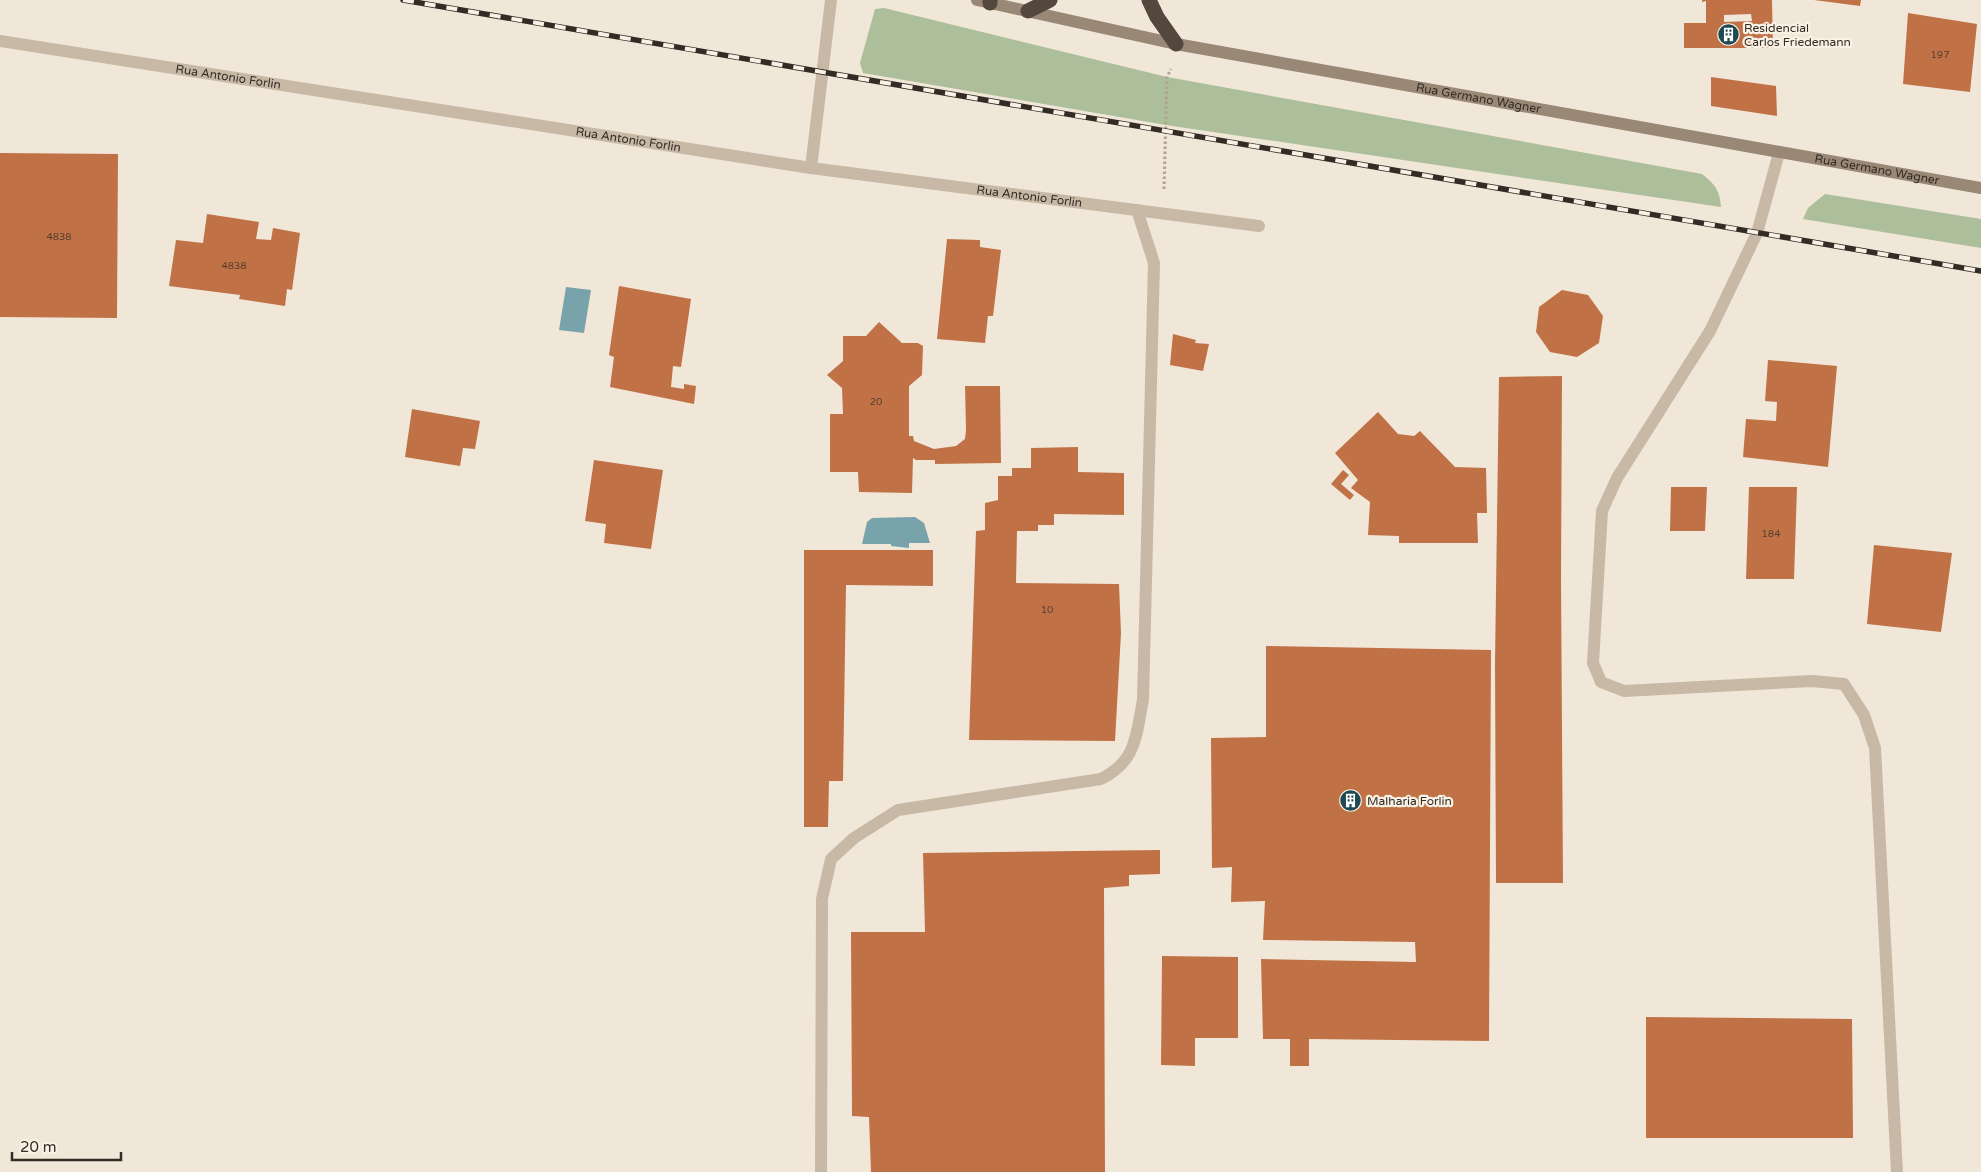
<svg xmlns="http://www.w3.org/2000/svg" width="1981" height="1172" viewBox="0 0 1981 1172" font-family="'Varela Round',sans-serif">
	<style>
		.green { fill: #adbe9a }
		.water { fill: #79a3ab }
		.building { fill: #c07246; fill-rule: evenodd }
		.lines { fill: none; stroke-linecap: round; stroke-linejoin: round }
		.path { stroke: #b2a390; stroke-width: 3; stroke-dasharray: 2.5 2.5; stroke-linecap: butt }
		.lane { stroke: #c7b9a5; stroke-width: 12 }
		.street { stroke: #c7b9a5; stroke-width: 12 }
		.secondary { stroke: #9a8877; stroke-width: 12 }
		.highway { stroke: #54473e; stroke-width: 15 }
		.rail-casing { stroke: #332c26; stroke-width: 5.5 }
		.rail { stroke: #f8f1e4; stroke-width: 4; stroke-dasharray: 11; stroke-linecap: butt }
		.labels { text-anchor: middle; stroke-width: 4.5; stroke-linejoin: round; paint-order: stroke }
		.number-label { font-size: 10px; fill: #563e2e }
		.poi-label { font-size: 12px; fill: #332c26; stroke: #f8f1e4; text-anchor: start }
		.street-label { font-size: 12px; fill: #332c26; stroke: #f8f1e4 }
	</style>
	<rect width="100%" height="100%" fill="#f0e7d9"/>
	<g class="green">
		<path d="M884 8 1167 77 1702 174C1715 184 1720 191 1721 207L1166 125 863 73 860 63 875 9Z"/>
		<polygon points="1825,194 1981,219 1981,248 1803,219 1808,208"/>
	</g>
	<g class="water">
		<polygon points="566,287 591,290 584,333 559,330"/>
		<polygon points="915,517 924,523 930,543 909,543 909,548 891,546 891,544 862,544 867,522 872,518"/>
	</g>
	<g class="building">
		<path d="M1702 0H1772L1773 48H1684V23H1706V1L1702 2ZM1751 14 1752 21 1724 22V15Z"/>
		<polygon points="1814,0 1861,0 1860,6"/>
		<polygon points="1908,13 1977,24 1970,92 1903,84"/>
		<polygon points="1711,77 1776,86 1777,116 1711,106"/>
		<polygon points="0,153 118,154 117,318 0,317"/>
		<polygon points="207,214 259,222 256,239 271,240 273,228 300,233 292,290 287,289 285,306 239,299 240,295 169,286 176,240 203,243"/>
		<polygon points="947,239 980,240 980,247 1001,250 993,316 988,316 985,343 937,339"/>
		<polygon points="619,286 691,299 681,367 673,366 671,387 684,389 684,384 696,386 694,404 610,387 614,357 609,355"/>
		<polygon points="1562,290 1588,295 1603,316 1599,343 1577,357 1550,352 1536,332 1539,307"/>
		<polygon points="879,322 902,343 918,343 923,346 922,375 909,386 909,436 913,436 914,441 934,449 956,446 965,439 966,430 965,386 1000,386 1001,463 935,464 935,460 916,460 913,458 912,493 859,492 858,472 830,472 830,414 843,414 842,388 827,375 843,361 843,336 866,336"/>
		<polygon points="1173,334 1196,340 1195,343 1209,344 1203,371 1170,365"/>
		<polygon points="1768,360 1837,366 1828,467 1743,457 1746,419 1776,421 1777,402 1765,401"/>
		<polygon points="1562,376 1561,578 1563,883 1496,883 1495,663 1499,377"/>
		<polygon points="412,409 480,421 475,449 463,448 460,466 405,457"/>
		<polygon points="1378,412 1398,434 1414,436 1420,431 1455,467 1486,468 1487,513 1477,513 1478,543 1399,543 1399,536 1368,535 1370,502 1351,488 1358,480 1335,453"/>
		<polygon points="1078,447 1078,472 1124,473 1124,515 1054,514 1054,525 1038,525 1038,531 1017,531 1016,583 1119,584 1121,633 1115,741 969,740 976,531 985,530 985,503 998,500 998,476 1012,476 1012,468 1031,468 1031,448"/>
		<polygon points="594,460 663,470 651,549 604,543 606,524 585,521"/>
		<polygon points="1343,470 1349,475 1341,484 1354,495 1350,500 1331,484"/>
		<polygon points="1671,487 1707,487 1705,531 1670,531"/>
		<polygon points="1749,487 1797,487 1794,579 1746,579"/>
		<polygon points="1874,545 1952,553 1941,632 1867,624"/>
		<polygon points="804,550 933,550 933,586 846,585 843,781 829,781 828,827 804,827"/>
		<polygon points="1266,646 1491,650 1489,1041 1309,1039 1309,1066 1290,1066 1290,1039 1263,1039 1261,959 1416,962 1415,942 1263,940 1265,901 1231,902 1232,867 1212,868 1211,738 1266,737"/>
		<polygon points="1160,850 1160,874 1129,875 1129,886 1104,888 1105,1172 871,1172 869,1117 852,1116 851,932 925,932 923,853"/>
		<polygon points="1162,956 1238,957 1238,1038 1195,1038 1195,1066 1161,1065"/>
		<polygon points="1646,1017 1852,1019 1853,1138 1646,1138"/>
	</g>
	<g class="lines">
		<polyline class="path" points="1164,189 1167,77 1171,69"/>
		<g class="lane">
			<polyline points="1779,153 1757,233 1710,331 1617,478 1602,511 1593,663 1601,682 1624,691 1812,681 1844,684 1864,715 1875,748 1897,1172"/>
			<path d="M821 1172 822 899 831 859 854 838 898 810 1101 779C1137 761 1136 735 1143 700L1154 263 1137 210"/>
		</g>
		<g class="street">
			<path id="s1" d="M0 41 811 168 1259 226"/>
			<polyline points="811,168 831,0"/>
		</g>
		<path class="secondary" id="s2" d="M977 0 1176 44 1981 188"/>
		<g class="highway">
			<polyline points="990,0 990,3"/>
			<polyline points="1149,0 1157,17 1176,44"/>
			<polyline points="1028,11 1050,0"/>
		</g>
		<defs>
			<polyline id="rail" points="403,0 1981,271"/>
		</defs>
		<use href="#rail" class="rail-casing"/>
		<use href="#rail" class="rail"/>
	</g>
	<defs>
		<symbol id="building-disc" viewBox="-11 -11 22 22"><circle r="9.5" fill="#1e4952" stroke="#f8f1e4"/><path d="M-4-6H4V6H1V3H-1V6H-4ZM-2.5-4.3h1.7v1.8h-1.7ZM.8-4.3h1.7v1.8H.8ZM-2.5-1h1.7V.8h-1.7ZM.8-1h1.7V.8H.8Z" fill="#fff"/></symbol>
	</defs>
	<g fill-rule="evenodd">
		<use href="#building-disc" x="1716" y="22" width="25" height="25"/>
		<use href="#building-disc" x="1338" y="788" width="25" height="25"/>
	</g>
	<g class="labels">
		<g class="number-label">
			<text x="1940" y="58">197</text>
			<text x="59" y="240">4838</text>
			<text x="234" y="269">4838</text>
			<text x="876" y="405">20</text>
			<text x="1771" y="537">184</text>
			<text x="1047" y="613">10</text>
		</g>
		<g class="poi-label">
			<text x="1744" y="32">Residencial<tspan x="1744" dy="14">Carlos Friedemann</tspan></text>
			<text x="1367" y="805">Malharia Forlin</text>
		</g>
		<g class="street-label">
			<text dy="4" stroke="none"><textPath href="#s1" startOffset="231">Rua Antonio Forlin</textPath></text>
			<text dy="4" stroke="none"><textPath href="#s2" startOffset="511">Rua Germano Wagner</textPath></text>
			<text dy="4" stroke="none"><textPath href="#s1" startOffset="636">Rua Antonio Forlin</textPath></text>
			<text dy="4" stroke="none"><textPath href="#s2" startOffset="916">Rua Germano Wagner</textPath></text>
			<text dy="4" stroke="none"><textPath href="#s1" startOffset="1041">Rua Antonio Forlin</textPath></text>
		</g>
	</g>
	<path d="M12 1152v8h109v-8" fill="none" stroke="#332c26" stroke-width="2.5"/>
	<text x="20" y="1152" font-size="15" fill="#332c26" stroke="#f8f1e4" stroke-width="4" paint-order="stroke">20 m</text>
</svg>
